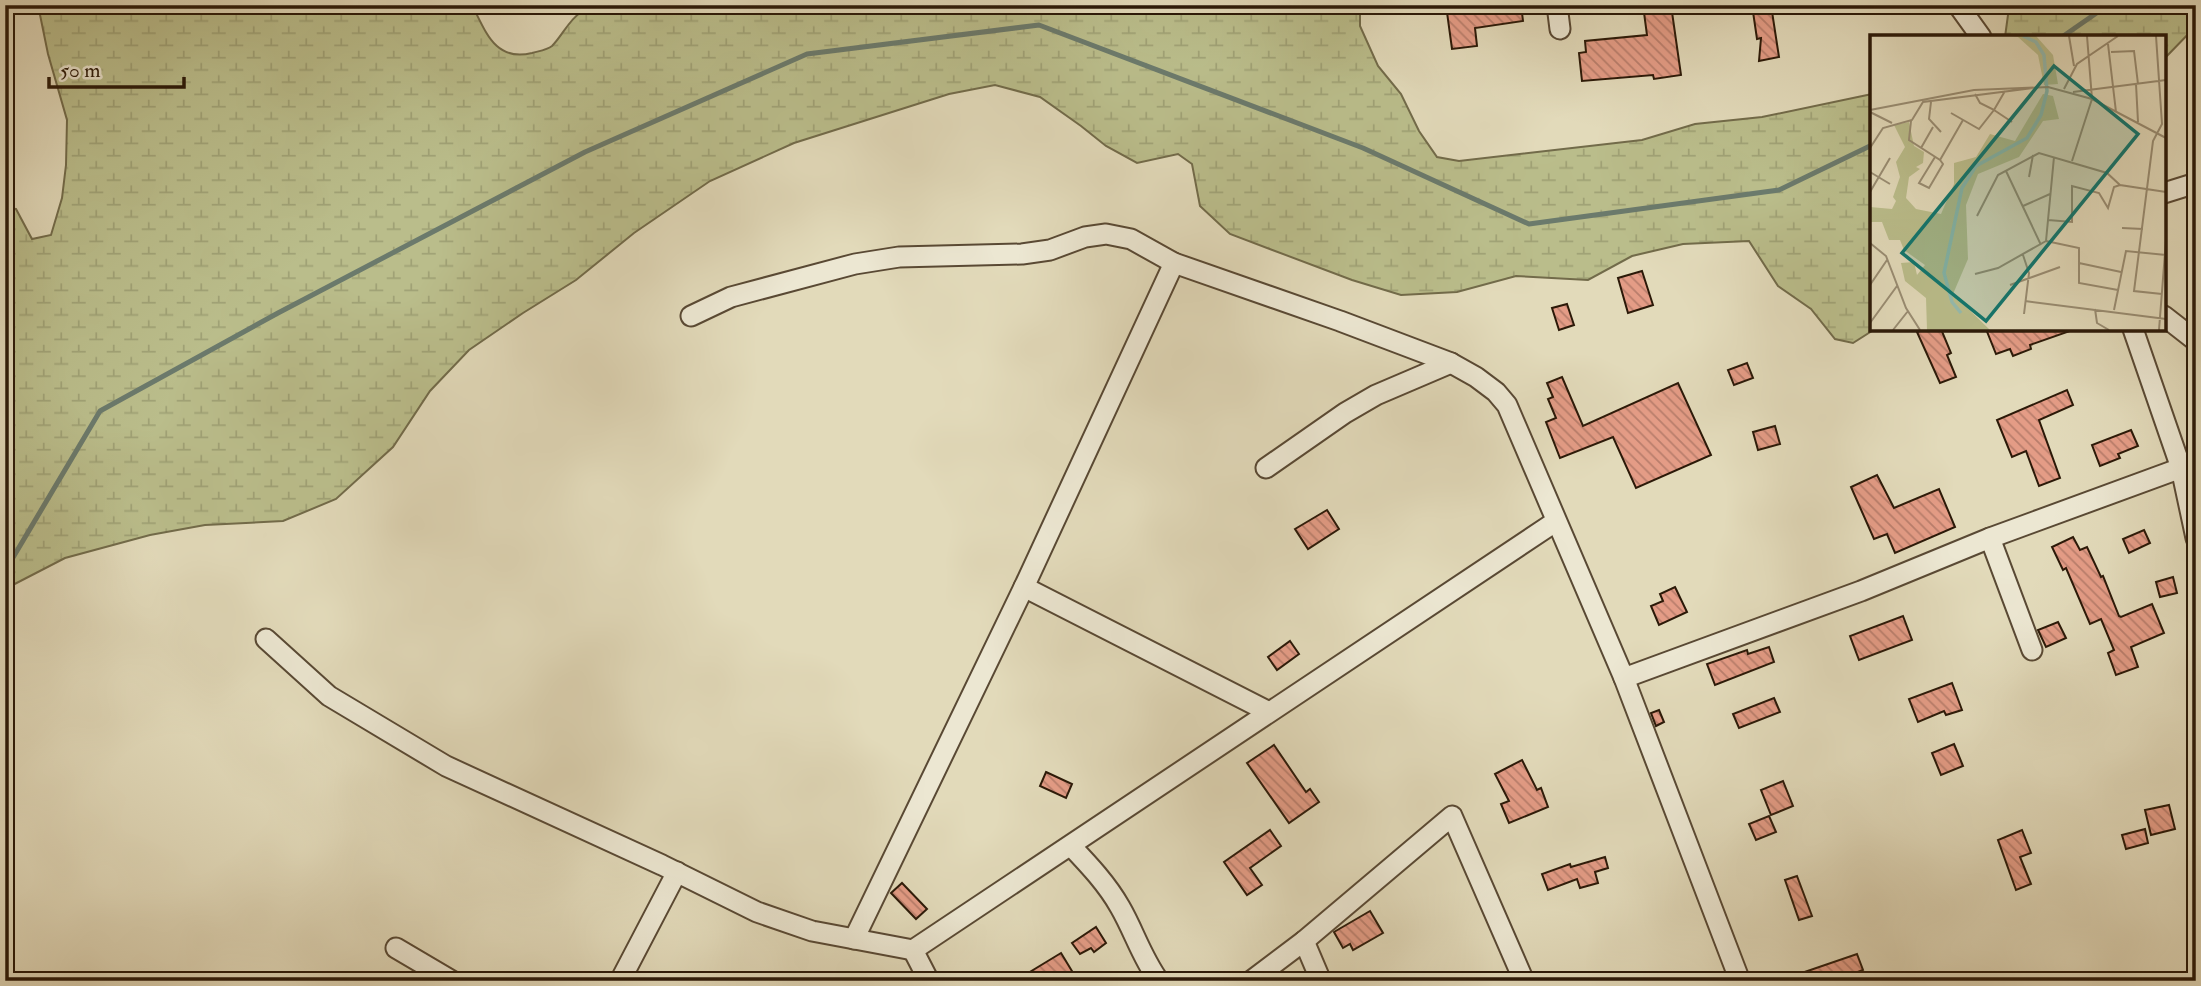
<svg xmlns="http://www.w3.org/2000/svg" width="2201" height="986" viewBox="0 0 2201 986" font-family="'IM FELL Double Pica',serif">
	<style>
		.wetland { fill: url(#wetland-marsh); stroke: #726b4a; stroke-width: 2 }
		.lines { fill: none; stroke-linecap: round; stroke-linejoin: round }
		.stream { stroke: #6b7a6c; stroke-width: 5 }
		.building { fill: url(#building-back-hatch); stroke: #2b1908; stroke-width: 2 }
		.street-casing { stroke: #594934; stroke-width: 23 }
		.street { stroke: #ece7d2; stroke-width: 19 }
		.inset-river { fill: none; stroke: #95bbaf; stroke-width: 3.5 }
		.inset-road { fill: none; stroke: #998d73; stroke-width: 2 }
		.view { fill: #0f766e; fill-opacity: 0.15; stroke: #0f766e; stroke-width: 3.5 }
		.inset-edge { fill: none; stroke: #2b1908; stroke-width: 3.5 }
	</style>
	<defs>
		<pattern id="wetland-marsh" width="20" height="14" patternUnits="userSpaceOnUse" patternTransform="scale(1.75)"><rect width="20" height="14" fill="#babd8b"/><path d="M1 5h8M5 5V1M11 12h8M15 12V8" fill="none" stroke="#a0a276"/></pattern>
		<pattern id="building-back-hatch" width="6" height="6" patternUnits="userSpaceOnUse" patternTransform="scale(1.75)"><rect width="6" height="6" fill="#e49c86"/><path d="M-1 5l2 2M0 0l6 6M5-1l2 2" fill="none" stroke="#b97e6c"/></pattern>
	</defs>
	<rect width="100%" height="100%" fill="#e2daba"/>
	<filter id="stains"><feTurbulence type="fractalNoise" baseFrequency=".00286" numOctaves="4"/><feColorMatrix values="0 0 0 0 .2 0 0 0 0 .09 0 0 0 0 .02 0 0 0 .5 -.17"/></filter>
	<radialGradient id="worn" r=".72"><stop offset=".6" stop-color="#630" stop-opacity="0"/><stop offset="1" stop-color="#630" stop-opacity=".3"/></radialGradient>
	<g class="wetland">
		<path d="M38 5H472C486 32 495 62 532 53 539 51 547 50 552 46 562 36 569 20 580 13 604 0 631 14 653 5H1360V26L1378 66 1401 94 1419 131 1437 157 1459 161 1642 140 1695 124 1762 117 1872 94V329H1875L1853 343 1835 339 1811 309 1778 286 1749 241 1683 244 1632 256 1588 280 1516 276 1457 292 1401 295 1352 280 1230 234 1200 206 1192 164 1178 154 1137 163 1106 146 1081 126 1040 97 995 85 949 94 794 143 710 181 634 233 576 280 523 313 469 350 430 391 393 447 336 499 283 521 205 525 150 535 65 558 5 589V208L16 209 32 239 51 235 62 198 66 165 67 120 48 54Z"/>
		<polygon points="2016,5 2196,5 2196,26 2164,59 2164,37 2005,37 2008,15"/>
	</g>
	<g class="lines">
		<g class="stream">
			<polyline points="2062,37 2108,5"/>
			<polyline points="5,571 100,411 278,313 585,152 807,54 1039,25 1363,148 1529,224 1779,190 1872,145"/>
		</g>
	</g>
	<g class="building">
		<polygon points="1446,5 1521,5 1523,21 1475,28 1477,46 1452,49"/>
		<polygon points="1643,5 1671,5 1681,75 1654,79 1653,75 1582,81 1579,53 1586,52 1585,41 1647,35"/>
		<polygon points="1752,5 1771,5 1779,57 1759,61 1761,38 1757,39"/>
		<polygon points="1642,271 1653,305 1628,313 1618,278"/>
		<polygon points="1567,304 1574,325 1559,330 1552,308"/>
		<polygon points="1925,329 1941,329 1951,353 1947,355 1956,377 1940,383 1917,332"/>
		<polygon points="1986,329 2069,329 2070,331 2030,345 2031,349 2013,356 2010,349 1996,354"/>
		<polygon points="1747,363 1753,378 1734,385 1728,370"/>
		<polygon points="1562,377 1583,426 1678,383 1711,455 1636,488 1613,437 1560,458 1546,422 1556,418 1548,399 1553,397 1547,383"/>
		<polygon points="2067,390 2073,405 2039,420 2060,478 2039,486 2026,451 2012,457 1997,420"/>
		<polygon points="1775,426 1780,444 1758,450 1753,432"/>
		<polygon points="2131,430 2138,446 2118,454 2120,458 2100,466 2092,445"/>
		<polygon points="1877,475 1894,508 1939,489 1955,527 1895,553 1887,534 1874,539 1851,487"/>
		<polygon points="1327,510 1339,529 1308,549 1295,529"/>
		<polygon points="2144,530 2150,543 2129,553 2123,539"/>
		<polygon points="2073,537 2080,550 2087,547 2101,577 2103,576 2119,616 2121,617 2152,604 2164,633 2131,647 2138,667 2116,675 2108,653 2114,650 2101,619 2090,624 2066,568 2063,570 2052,547"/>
		<polygon points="2173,577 2177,593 2160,597 2156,582"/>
		<polygon points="1675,587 1687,612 1659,625 1651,606 1663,601 1660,594"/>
		<polygon points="1903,616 1912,640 1859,660 1850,636"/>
		<polygon points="2058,622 2066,638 2046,647 2038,630"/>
		<polygon points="1290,641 1299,654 1277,670 1268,657"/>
		<polygon points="1769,647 1774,662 1715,685 1707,664 1747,650 1748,654"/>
		<polygon points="1952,683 1962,710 1946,715 1944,711 1918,722 1909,699"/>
		<polygon points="1774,698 1780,712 1739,728 1733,714"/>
		<polygon points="1659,710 1664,722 1656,726 1651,713"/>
		<polygon points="1954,744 1963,766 1941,775 1932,753"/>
		<polygon points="1274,745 1306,792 1310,789 1319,802 1289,823 1247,763"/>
		<polygon points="1522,760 1537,790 1541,788 1548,807 1509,823 1501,804 1509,801 1495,774"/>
		<polygon points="1046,772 1072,784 1066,798 1040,786"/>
		<polygon points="1783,781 1793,806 1771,815 1761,790"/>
		<polygon points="2169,805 2175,829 2151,835 2145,810"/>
		<polygon points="1769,816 1776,832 1756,840 1749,824"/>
		<polygon points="2145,829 2148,843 2126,849 2122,835"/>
		<polygon points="1270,830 1281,846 1250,868 1262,885 1247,895 1224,862"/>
		<polygon points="2022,830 2031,853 2020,857 2031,884 2016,890 1998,840"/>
		<polygon points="1605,857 1608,868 1595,872 1598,883 1580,888 1577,879 1548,890 1542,874 1570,864 1571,867"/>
		<polygon points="1797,876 1812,916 1799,920 1785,880"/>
		<polygon points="902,883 927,909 916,919 891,893"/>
		<polygon points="1370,911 1383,933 1353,950 1350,944 1343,948 1334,932"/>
		<polygon points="1096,927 1106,943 1094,952 1091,948 1080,954 1072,943"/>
		<polygon points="1061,953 1078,981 1015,981"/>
		<polygon points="1857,954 1863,970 1834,981 1787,981 1787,978"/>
	</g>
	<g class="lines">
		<defs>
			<g id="street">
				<polyline points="1557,5 1560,29"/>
				<polyline points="1958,5 1981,37"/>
				<polyline points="2164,193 2196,183"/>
				<polyline points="691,316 731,297 855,264 899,257 1022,254 1050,250 1085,237 1106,234 1131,239 1174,263 1340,321 1451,363 1476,377 1496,392 1507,405 1624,678 1740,981"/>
				<polyline points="2164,316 2196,341"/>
				<polyline points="2133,329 2181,468 2196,538"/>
				<polyline points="1266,468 1345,413 1376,395 1451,363"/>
				<polyline points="1990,538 2032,650"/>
				<polyline points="1024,587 1269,712"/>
				<polyline points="266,639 329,696 446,766 662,865 757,912 812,931 913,950 1555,522"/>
				<polyline points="1624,678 1861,591 1990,538 2181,468 2196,457"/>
				<path d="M1071 846C1089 865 1107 884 1120 907 1134 931 1142 958 1159 981"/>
				<polyline points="854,939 1024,587 1174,263"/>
				<polyline points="1304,941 1321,981"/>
				<polyline points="396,948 452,981"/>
				<polyline points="913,950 929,981"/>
				<polyline points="620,981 677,872"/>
				<polyline points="1251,981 1304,941 1452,816 1524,981"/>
			</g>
		</defs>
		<use href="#street" class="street-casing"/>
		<use href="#street" class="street"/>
	</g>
	<g transform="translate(1870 35)">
		<rect width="296" height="296" fill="#e2daba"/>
		<path d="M139 1H166L183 20 188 49 174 50 168 20 148 2ZM173 59 183 61 189 84 173 86 149 122 108 139 96 170 98 224 83 259 120 295H57L56 263 35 246 31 228 44 227 47 240 55 230 34 215 30 205H19L12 187H0V172L22 174 26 166 23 162 30 142 26 127 35 112 24 90 39 87 44 111 54 117 53 128 46 132 50 134 39 142 36 163 46 174 71 179 84 149V128L106 122 120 99 145 106Z" fill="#babd8b"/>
		<path class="inset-river" d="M91 278 82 267 74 238 92 153 106 131 157 103 171 80 177 56 174 20 166 7 153 1"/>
		<path class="inset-road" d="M199 1 204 31M286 1 292 89 283 106 264 256 292 259M238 9 246 77M241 17 264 16 268 49M266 49 268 87M194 54 207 29 248 1M203 57 296 45M105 59 110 68 124 75 135 56M61 67 59 84 71 97M0 75 104 55 178 52 222 64 296 103M0 77 22 88M81 78 109 94 124 75 142 87M41 86 39 105 70 125 73 129 59 153 49 148 65 122M0 113 13 93 42 85 53 67 163 53M51 113 63 92M70 125 93 85M202 126 222 64 217 1M136 136 171 210M0 137 20 149M159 142 163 120M0 157 20 123M153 171 180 159M107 181 128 140 169 118 237 138 250 150 296 157M178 185 202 187V151L229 158 238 173 244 152 250 150M252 193 273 194M176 206 209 213V248L248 255M0 208 16 221 36 273 50 295M153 220 159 238 154 279M209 228 251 237M105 239 128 233 176 206 184 122M0 250 17 225M140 250 190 232M155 266 296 284M225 274 227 288 239 295M244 275 256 216 296 220M0 288 27 251M23 295 38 276M289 295 296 205"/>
		<path class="view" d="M184 31 268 99 116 286 32 218Z"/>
		<rect width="296" height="296" class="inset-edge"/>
	</g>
	<rect width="2201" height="986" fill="none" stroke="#e2daba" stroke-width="28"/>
	<rect x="7" y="7" width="2187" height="972" fill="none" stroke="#2b1908" stroke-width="3.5"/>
	<rect x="14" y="14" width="2173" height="958" fill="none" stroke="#2b1908" stroke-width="2"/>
	<path d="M49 77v10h135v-10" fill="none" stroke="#2b1908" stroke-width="3.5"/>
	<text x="60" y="77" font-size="21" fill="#2b1908" stroke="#ece7d2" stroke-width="5" paint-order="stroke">50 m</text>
	<rect width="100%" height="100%" filter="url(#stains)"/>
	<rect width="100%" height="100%" fill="url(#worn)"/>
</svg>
